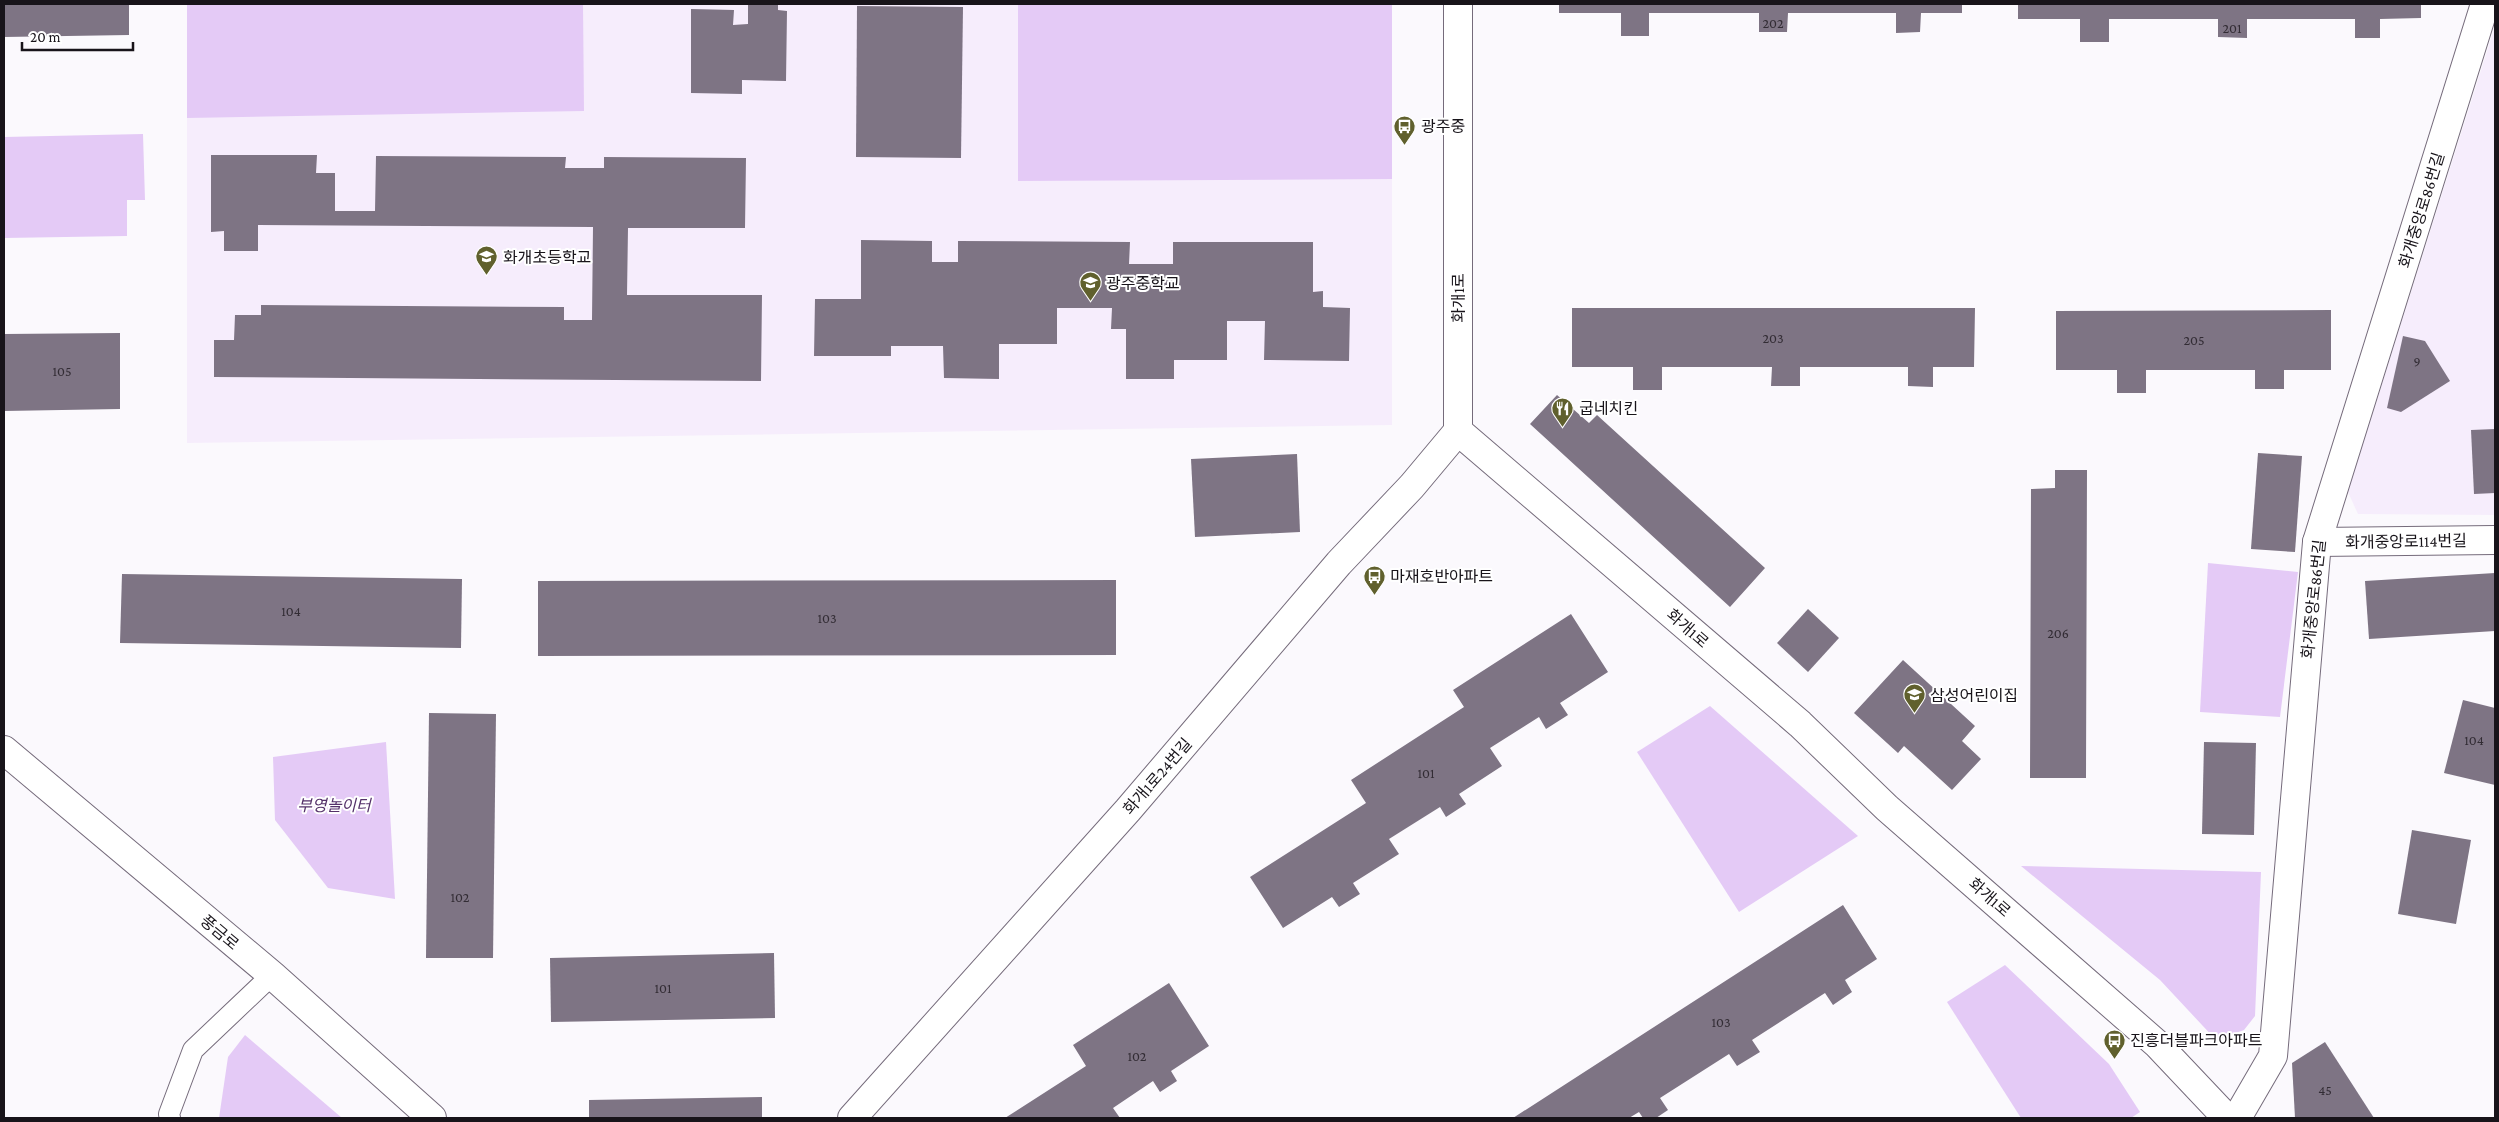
<svg xmlns="http://www.w3.org/2000/svg" width="2499" height="1122" viewBox="0 0 2499 1122" font-family="'Crimson Pro','Noto Sans KR',serif">
	<style>
		.built { fill: #f6edfc }
		.green { fill: #e4caf6 }
		.building { fill: #7e7484 }
		.lines { fill: none; stroke-linecap: round; stroke-linejoin: round }
		.lane-casing { stroke: #756b7b; stroke-width: 22 }
		.street-casing { stroke: #756b7b; stroke-width: 30 }
		.secondary-casing { stroke: #756b7b; stroke-width: 30 }
		.lane { stroke: #fff; stroke-width: 20 }
		.street { stroke: #fff; stroke-width: 28 }
		.secondary { stroke: #fff; stroke-width: 28 }
		.labels { text-anchor: middle; stroke-width: 4; stroke-linejoin: round; paint-order: stroke }
		.number-label { font-size: 14px; fill: #322c34 }
		.poi-label { font-size: 16px; fill: #18141a; stroke: #fff; text-anchor: start }
		.street-label { font-size: 16px; fill: #18141a; stroke: #fff }
		.park-label { font-size: 16px; font-style: italic; fill: #543169; stroke: #fff }
	</style>
	<rect width="100%" height="100%" fill="#fbf9fd"/>
	<g class="built">
		<polygon points="187,4 1392,4 1392,425 187,443"/>
		<polygon points="2495,26 2495,515 2358,514 2348,492"/>
	</g>
	<g class="green">
		<polygon points="187,4 583,4 584,111 187,118"/>
		<polygon points="1018,4 1392,4 1392,179 1018,181"/>
		<polygon points="143,134 145,200 127,200 127,236 4,238 4,137"/>
		<polygon points="2208,563 2298,572 2280,717 2200,712"/>
		<polygon points="1710,706 1858,836 1739,912 1637,752"/>
		<polygon points="386,742 395,899 328,888 275,820 273,757"/>
		<polygon points="2021,866 2261,872 2255,1016 2244,1030 2216,1040 2160,980"/>
		<polygon points="2005,965 2109,1064 2140,1112 2131,1118 2021,1118 1947,1002"/>
		<polygon points="245,1035 342,1118 219,1118 228,1057"/>
	</g>
	<g class="building">
		<polygon points="4,4 129,4 129,35 4,37"/>
		<polygon points="748,4 778,4 778,10 787,11 786,81 742,80 742,94 691,93 691,9 734,10 733,25 748,24"/>
		<polygon points="1559,4 1962,4 1962,13 1921,13 1920,32 1896,33 1896,13 1788,13 1787,32 1759,32 1759,13 1649,13 1649,36 1621,36 1621,13 1559,13"/>
		<polygon points="2018,4 2421,4 2421,18 2380,19 2380,38 2355,38 2355,19 2247,19 2247,38 2218,37 2218,19 2109,19 2109,42 2080,42 2080,19 2018,19"/>
		<polygon points="857,6 963,7 961,158 856,157"/>
		<polygon points="211,155 317,155 316,173 335,173 335,211 375,211 376,156 566,157 565,168 604,168 604,157 746,158 745,228 628,228 627,295 762,295 761,381 214,377 214,340 234,340 235,315 261,315 261,305 564,307 564,320 592,320 593,227 258,225 258,251 224,251 224,231 211,232"/>
		<polygon points="861,240 932,241 932,262 958,262 958,241 1130,242 1129,264 1173,264 1173,242 1313,242 1313,292 1323,291 1323,307 1350,308 1349,361 1264,360 1265,321 1227,321 1227,360 1174,360 1174,379 1126,379 1126,329 1111,329 1112,308 1057,308 1057,344 999,344 999,379 944,378 943,346 891,346 891,356 814,356 815,299 861,299"/>
		<polygon points="1572,308 1975,308 1974,367 1933,367 1933,387 1908,386 1908,367 1800,367 1800,386 1771,386 1772,367 1662,367 1662,390 1633,390 1633,367 1572,367"/>
		<polygon points="2331,310 2331,370 2284,370 2284,389 2255,389 2255,370 2146,370 2146,393 2117,393 2117,370 2056,370 2056,311"/>
		<polygon points="120,333 120,409 4,411 4,334"/>
		<polygon points="2403,336 2425,341 2450,381 2401,412 2387,408"/>
		<polygon points="1557,395 1589,423 1597,415 1765,568 1730,607 1530,424"/>
		<polygon points="2495,429 2495,493 2474,494 2471,430"/>
		<polygon points="2258,453 2302,456 2295,552 2251,549"/>
		<polygon points="1297,454 1300,532 1195,537 1191,459"/>
		<polygon points="2055,470 2087,470 2086,778 2030,778 2031,489 2055,488"/>
		<polygon points="2495,573 2495,631 2369,639 2365,581"/>
		<polygon points="122,574 462,579 461,648 120,643"/>
		<polygon points="1116,580 1116,655 538,656 538,581"/>
		<polygon points="1808,609 1839,638 1808,672 1777,643"/>
		<polygon points="1571,614 1608,672 1560,703 1568,715 1546,729 1539,717 1490,748 1502,766 1459,794 1466,804 1446,817 1440,807 1389,839 1399,854 1353,883 1360,894 1339,907 1332,897 1283,928 1250,877 1366,803 1351,780 1464,707 1453,690"/>
		<polygon points="1903,660 1975,726 1962,741 1981,759 1952,790 1904,746 1898,753 1854,713"/>
		<polygon points="2463,700 2495,708 2495,785 2444,773"/>
		<polygon points="429,713 496,714 493,958 426,958"/>
		<polygon points="2204,742 2256,743 2254,835 2202,834"/>
		<polygon points="2412,830 2471,840 2456,924 2398,914"/>
		<polygon points="1843,905 1877,959 1845,980 1852,992 1833,1005 1825,993 1752,1040 1760,1052 1737,1066 1729,1054 1660,1098 1668,1110 1656,1118 1643,1118 1639,1112 1629,1118 1513,1118"/>
		<polygon points="774,953 775,1018 551,1022 550,958"/>
		<polygon points="1169,983 1209,1046 1171,1071 1177,1081 1160,1092 1153,1081 1113,1108 1120,1118 1005,1118 1086,1066 1073,1045"/>
		<polygon points="2325,1042 2374,1118 2295,1118 2292,1063"/>
		<polygon points="762,1097 762,1118 589,1118 589,1100"/>
	</g>
	<g class="lines">
		<defs>
			<polyline id="lane" points="170,1118 169,1114 193,1050 272,975"/>
			<g id="street">
				<polyline points="1458,4 1458,431 1800,724 1887,808 2157,1044 2227,1118"/>
				<polyline points="2317,542 2495,540"/>
				<polyline points="852,1118 1128,810 1339,563 1412,486 1458,431"/>
				<polyline points="2237,1118 2273,1056 2317,542 2485,4"/>
			</g>
			<polyline id="secondary" points="4,750 272,975 432,1118"/>
		</defs>
		<use href="#lane" class="lane-casing"/>
		<use href="#street" class="street-casing"/>
		<use href="#secondary" class="secondary-casing"/>
		<use href="#lane" class="lane"/>
		<use href="#street" class="street"/>
		<use href="#secondary" class="secondary"/>
	</g>
	<defs>
		<symbol id="bus-pin" viewBox="-11 -11 22 30"><path d="M0 17L-7.5 6A9.5 9.5 0 1 1 7.5 6Z" fill="#60602d" stroke="#fff"/><path d="M-5-6H5V4H4V6H2V4H-2V6H-4V4H-5ZM-3.5-4V0h7V-4ZM-3.5 1.2v1.5H-2V1.2ZM2 1.2v1.5H3.5V1.2Z" fill="#fff"/></symbol>
		<symbol id="school-pin" viewBox="-11 -11 22 30"><path d="M0 17L-7.5 6A9.5 9.5 0 1 1 7.5 6Z" fill="#60602d" stroke="#fff"/><path d="M0-5L7-2L0 1L-7-2ZM-4 1L0 2.5L4 1V4Q0 6-4 4Z" fill="#fff"/></symbol>
		<symbol id="restaurant-pin" viewBox="-11 -11 22 30"><path d="M0 17L-7.5 6A9.5 9.5 0 1 1 7.5 6Z" fill="#60602d" stroke="#fff"/><path d="M-5-6h1v4h1v-4h1v4h1v-4h1v5L-1.5 .5V6h-2V.5L-5-1ZM5-6V6H3V1.5H1.5Q1.5-4 5-6Z" fill="#fff"/></symbol>
	</defs>
	<g fill-rule="evenodd">
		<use href="#bus-pin" x="1392" y="114" width="25" height="34"/>
		<use href="#school-pin" x="474" y="244" width="25" height="34"/>
		<use href="#school-pin" x="1078" y="270" width="25" height="34"/>
		<use href="#restaurant-pin" x="1550" y="396" width="25" height="34"/>
		<use href="#bus-pin" x="1362" y="564" width="25" height="34"/>
		<use href="#school-pin" x="1902" y="682" width="25" height="34"/>
		<use href="#bus-pin" x="2102" y="1028" width="25" height="34"/>
	</g>
	<g class="labels">
		<g class="number-label">
			<text x="1773" y="28">202</text>
			<text x="2232" y="33">201</text>
			<text x="1773" y="343">203</text>
			<text x="2194" y="345">205</text>
			<text x="2417" y="366">9</text>
			<text x="62" y="376">105</text>
			<text x="291" y="616">104</text>
			<text x="827" y="623">103</text>
			<text x="2058" y="638">206</text>
			<text x="2474" y="745">104</text>
			<text x="1426" y="778">101</text>
			<text x="460" y="902">102</text>
			<text x="663" y="993">101</text>
			<text x="1721" y="1027">103</text>
			<text x="1137" y="1061">102</text>
			<text x="2325" y="1095">45</text>
		</g>
		<g class="poi-label">
			<text x="1421" y="132">광주중</text>
			<text x="503" y="263">화개초등학교</text>
			<text x="1106" y="289">광주중학교</text>
			<text x="1579" y="414">굽네치킨</text>
			<text x="1390" y="582">마재호반아파트</text>
			<text x="1930" y="701">삼성어린이집</text>
			<text x="2130" y="1046">진흥더블파크아파트</text>
		</g>
		<g class="street-label">
			<text transform="translate(2421 210) rotate(-73)" y="6">화개중앙로86번길</text>
			<text transform="translate(1458 298) rotate(-90)" y="6">화개1로</text>
			<text transform="translate(2406 541) rotate(-1)" y="6">화개중앙로114번길</text>
			<text transform="translate(2313 599) rotate(-84)" y="6">화개중앙로86번길</text>
			<text transform="translate(1688 628) rotate(41)" y="6">화개1로</text>
			<text transform="translate(1157 776) rotate(-49)" y="6">화개1로24번길</text>
			<text transform="translate(1990 897) rotate(41)" y="6">화개1로</text>
			<text transform="translate(220 932) rotate(40)" y="6">풍금로</text>
		</g>
		<g class="park-label">
			<text x="334" y="811">부영놀이터</text>
		</g>
	</g>
	<rect width="2499" height="1122" fill="none" stroke="#18141a" stroke-width="10"/>
	<path d="M22 42v8h111v-8" fill="none" stroke="#18141a" stroke-width="2.5"/>
	<text x="30" y="42" font-size="15" fill="#18141a" stroke="#ffffff" stroke-width="4" paint-order="stroke">20 m</text>
</svg>
